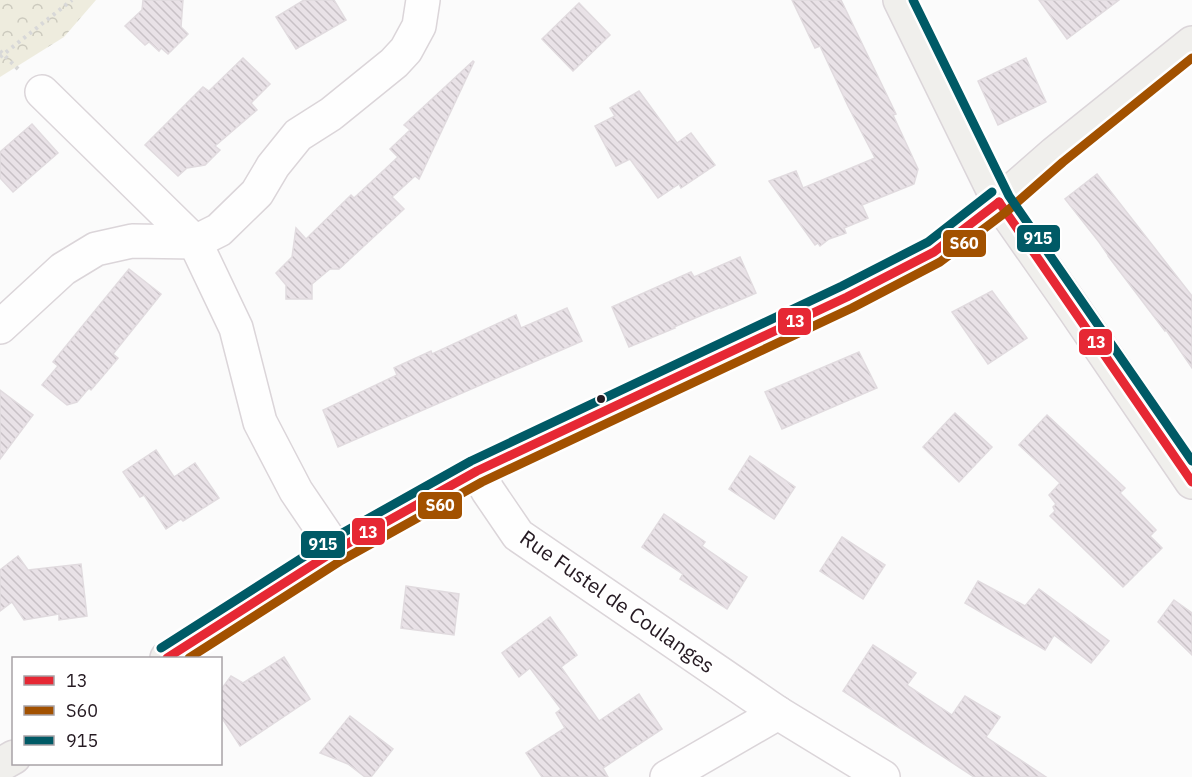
<svg xmlns="http://www.w3.org/2000/svg" width="1192" height="777" viewBox="0 0 1192 777" font-family="'IBM Plex Sans',sans-serif">
	<style>
		.forest { fill: url(#forest-crowns) }
		.building { fill: url(#building-back-hatch); stroke: #e1dbdf; stroke-width: 1.5 }
		.lines { fill: none; stroke-linecap: round; stroke-linejoin: round }
		.minor-casing { stroke: #dbd5d9; stroke-width: 36 }
		.secondary-casing { stroke: #dbd5d9; stroke-width: 36 }
		.path { stroke: #d8d8d8; stroke-width: 4; stroke-dasharray: 3 4.5; stroke-linecap: butt }
		.minor { stroke: #fefefe; stroke-width: 33 }
		.secondary { stroke: #f0efec; stroke-width: 33 }
		.bus-1-casing { stroke: #fff; stroke-width: 14 }
		.bus-2-casing { stroke: #fff; stroke-width: 14 }
		.bus-3-casing { stroke: #fff; stroke-width: 14 }
		.bus-1 { stroke: #e62834; stroke-width: 9 }
		.bus-2 { stroke: #a25100; stroke-width: 9 }
		.bus-3 { stroke: #005a66; stroke-width: 9 }
		.bus-dot { fill: #251a22; stroke: #fff; stroke-width: 2 }
		.labels { text-anchor: middle; stroke-width: 4.5; stroke-linejoin: round; paint-order: stroke }
		.street-label { font-size: 21px; fill: #251a22; stroke: #fff }
		.line-badge { stroke: #fff; stroke-width: 2 }
		.badge-label { font-size: 16px; text-anchor: middle; font-weight: bold; fill: #fff }
	</style>
	<defs>
		<pattern id="forest-crowns" width="20" height="18" patternUnits="userSpaceOnUse" patternTransform="scale(1.5)"><rect width="20" height="18" fill="#eeecde"/><path d="M2 6a3 3 0 1 1 6 0M12 15a3 3 0 1 1 6 0" fill="none" stroke="#cccabe"/></pattern>
		<pattern id="building-back-hatch" width="6" height="6" patternUnits="userSpaceOnUse" patternTransform="scale(1.5)"><rect width="6" height="6" fill="#e9e2e7"/><path d="M-1 5l2 2M0 0l6 6M5-1l2 2" fill="none" stroke="#c8c1c6"/></pattern>
	</defs>
	<rect width="100%" height="100%" fill="#fbfbfb"/>
	<polygon class="forest" points="0,0 96,0 64,37 0,77"/>
	<g class="building">
		<polygon points="143,0 183,0 181,27 188,34 168,54 161,48 159,51 149,42 145,45 125,26 142,10"/>
		<polygon points="304,0 334,0 346,20 296,49 276,17"/>
		<polygon points="792,0 841,0 896,114 893,115 918,169 914,184 862,205 868,218 844,228 846,233 829,239 820,246 818,243 815,245 769,181 796,171 803,188 875,158 848,106 820,46 815,48"/>
		<polygon points="1039,0 1119,0 1067,39"/>
		<polygon points="579,3 610,35 573,71 542,39"/>
		<polygon points="243,58 270,84 251,103 257,110 215,146 220,150 205,165 187,168 178,176 145,145 203,87 209,91"/>
		<polygon points="1026,58 1046,102 998,125 978,81"/>
		<polygon points="473,61 474,62 419,179 415,176 392,197 404,209 339,269 330,269 312,284 312,299 286,299 286,285 276,273 292,257 296,228 306,239 351,195 354,198 398,157 390,149 410,130 404,125"/>
		<polygon points="639,91 677,143 691,133 715,165 681,188 679,184 658,198 630,159 616,166 595,126 615,116 610,108"/>
		<polygon points="32,124 58,153 13,192 0,178 0,152"/>
		<polygon points="1097,174 1192,296 1192,368 1166,330 1165,331 1108,256 1108,255 1099,242 1065,199"/>
		<polygon points="740,257 756,293 721,308 721,307 674,327 675,328 629,347 612,307 691,272 694,277"/>
		<polygon points="129,269 161,294 113,354 118,358 91,390 89,388 77,402 67,405 42,385 58,366 53,362"/>
		<polygon points="992,291 1027,338 988,364 952,312"/>
		<polygon points="567,308 582,341 338,447 323,410 397,375 394,368 431,351 432,354 516,315 521,328"/>
		<polygon points="859,352 877,388 782,429 765,392"/>
		<polygon points="0,390 33,415 0,459"/>
		<polygon points="955,413 992,447 959,482 923,447"/>
		<polygon points="1047,415 1125,488 1120,493 1156,530 1150,536 1162,548 1123,587 1050,516 1055,511 1053,507 1056,504 1049,495 1060,483 1019,445"/>
		<polygon points="156,450 174,477 195,463 219,498 183,521 181,519 166,529 144,495 140,497 123,472"/>
		<polygon points="750,456 795,487 774,519 729,489"/>
		<polygon points="664,514 705,542 702,546 747,577 727,609 680,579 683,574 642,547"/>
		<polygon points="842,537 885,565 863,599 820,571"/>
		<polygon points="18,556 28,570 81,564 87,616 59,620 59,614 24,620 12,602 0,611 0,570"/>
		<polygon points="978,581 1025,606 1039,589 1109,641 1091,663 1054,635 1045,650 965,603"/>
		<polygon points="406,586 459,594 454,635 401,628"/>
		<polygon points="1174,600 1192,613 1192,655 1158,622"/>
		<polygon points="550,617 577,655 561,667 599,721 639,694 662,729 603,768 608,777 542,777 526,753 565,728 556,713 561,709 530,668 519,677 502,653"/>
		<polygon points="873,645 916,673 907,685 952,715 965,696 1000,717 986,737 1046,777 974,777 843,691"/>
		<polygon points="284,657 310,699 240,746 220,715 220,691 231,676 243,683"/>
		<polygon points="350,716 393,749 371,777 365,777 348,764 320,753"/>
	</g>
	<g class="lines">
		<defs>
			<g id="minor">
				<polyline points="42,92 195,242 236,328 260,422 296,491 336,550"/>
				<polyline points="0,327 63,269 96,249 132,241 195,242 219,230 257,193 273,166 298,135 331,114 394,63 406,50 419,26 423,0"/>
				<polyline points="477,471 488,491 518,535 778,713 883,777"/>
				<polyline points="667,777 778,713"/>
			</g>
			<g id="secondary">
				<polyline points="900,0 999,202 1074,309 1192,482"/>
				<polyline points="167,658 336,550 477,471 847,297 934,252 999,202 1055,153 1192,43"/>
				<polyline points="0,765 14,757"/>
			</g>
		</defs>
		<use href="#minor" class="minor-casing"/>
		<use href="#secondary" class="secondary-casing"/>
		<g class="path">
			<polyline points="0,51 20,71"/>
			<polyline points="0,57 72,0"/>
		</g>
		<use href="#minor" class="minor"/>
		<use href="#secondary" class="secondary"/>
		<defs>
			<g id="bus-1">
				<polyline points="999,202 1192,482"/>
				<polyline points="167,658 336,550 477,471 847,297 934,252 999,202"/>
			</g>
			<polyline id="bus-2" points="189,658 342,560 482,482 852,308 940,262 1006,212 1063,162 1192,58"/>
			<g id="bus-3">
				<polyline points="913,0 1009,196 1192,461"/>
				<polyline points="161,648 330,540 471,461 842,286 928,242 992,192"/>
			</g>
		</defs>
		<use href="#bus-1" class="bus-1-casing"/>
		<use href="#bus-2" class="bus-2-casing"/>
		<use href="#bus-3" class="bus-3-casing"/>
		<use href="#bus-1" class="bus-1"/>
		<use href="#bus-2" class="bus-2"/>
		<use href="#bus-3" class="bus-3"/>
	</g>
	<circle class="bus-dot" cx="601" cy="399" r="5"/>
	<g class="labels">
		<g class="street-label">
			<text transform="translate(617 602) rotate(35)" y="7">Rue Fustel de Coulanges</text>
		</g>
	</g>
	<g class="line-badge">
		<rect x="1016" y="224" width="45" height="29" rx="6" fill="#005a66"/>
		<rect x="942" y="229" width="45" height="29" rx="6" fill="#a25100"/>
		<rect x="777" y="307" width="35" height="29" rx="6" fill="#e62834"/>
		<rect x="1078" y="328" width="35" height="28" rx="6" fill="#e62834"/>
		<rect x="417" y="491" width="46" height="29" rx="6" fill="#a25100"/>
		<rect x="351" y="517" width="35" height="29" rx="6" fill="#e62834"/>
		<rect x="300" y="530" width="46" height="29" rx="6" fill="#005a66"/>
	</g>
	<g class="badge-label">
		<text x="1038" y="244">915</text>
		<text x="964" y="249">S60</text>
		<text x="795" y="327">13</text>
		<text x="1096" y="348">13</text>
		<text x="440" y="511">S60</text>
		<text x="368" y="538">13</text>
		<text x="323" y="550">915</text>
	</g>
	<rect x="12" y="657" width="210" height="108" fill="#ffffff" stroke="#a8a3a7" stroke-width="1.5"/>
	<rect x="24" y="676" width="30" height="9" fill="#e62834" stroke="#a8a3a7" stroke-width="1.5"/>
	<text x="66" y="687" font-size="18" fill="#251a22">13</text>
	<rect x="24" y="706" width="30" height="9" fill="#a25100" stroke="#a8a3a7" stroke-width="1.5"/>
	<text x="66" y="717" font-size="18" fill="#251a22">S60</text>
	<rect x="24" y="736" width="30" height="9" fill="#005a66" stroke="#a8a3a7" stroke-width="1.5"/>
	<text x="66" y="747" font-size="18" fill="#251a22">915</text>
</svg>
